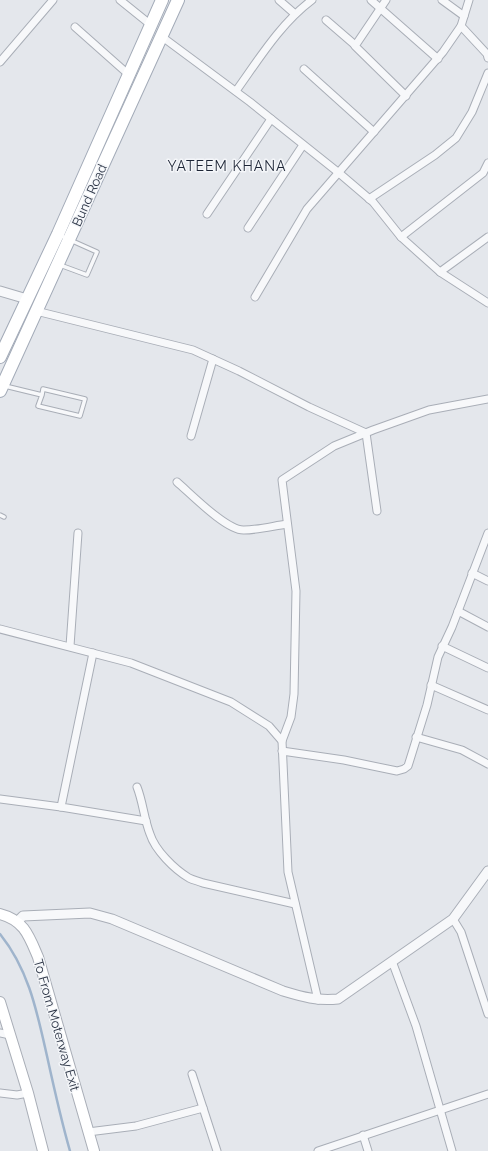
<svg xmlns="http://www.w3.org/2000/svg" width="488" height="1151" viewBox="0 0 488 1151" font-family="Raleway,sans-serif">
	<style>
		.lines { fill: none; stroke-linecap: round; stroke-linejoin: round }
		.stream { stroke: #9fb4cc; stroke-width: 2.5 }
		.service-casing { stroke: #a9aeb7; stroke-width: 5.5 }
		.minor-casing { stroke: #a9aeb7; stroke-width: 9 }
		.tertiary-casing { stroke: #a9aeb7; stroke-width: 11 }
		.secondary-casing { stroke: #a9aeb7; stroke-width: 12 }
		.primary-casing { stroke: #a3abb8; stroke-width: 14 }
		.service { stroke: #f7f8fa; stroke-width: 3.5 }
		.minor { stroke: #f7f8fa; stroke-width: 7 }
		.tertiary { stroke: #f7f8fa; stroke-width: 9 }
		.secondary { stroke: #fff; stroke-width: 10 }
		.primary { stroke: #fff; stroke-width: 12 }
		.labels { text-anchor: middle; stroke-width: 3; stroke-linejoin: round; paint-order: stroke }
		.street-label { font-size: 13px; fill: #2b3445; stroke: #f4f6f9 }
		.neighbourhood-label { font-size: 14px; letter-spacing: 1px; fill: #1d2536; stroke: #f4f6f9 }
	</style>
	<rect width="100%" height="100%" fill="#e4e7ec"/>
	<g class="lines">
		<path class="stream" d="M0 934C29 970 37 1012 47 1056 54 1088 61 1120 70 1151"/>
		<defs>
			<g id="service">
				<polyline points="59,235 97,252 87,275 60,265"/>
				<polyline points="5,386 42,395 43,389 85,399 80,416 38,406 42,395"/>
				<polyline points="0,515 4,517"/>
			</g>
			<g id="minor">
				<polyline points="120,0 151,25"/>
				<polyline points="279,0 295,14"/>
				<polyline points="371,0 438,59"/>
				<polyline points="386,0 355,46 406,96"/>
				<polyline points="442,0 464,16"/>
				<polyline points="326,20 355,45"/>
				<polyline points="461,26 487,54 488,58"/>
				<polyline points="75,27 128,74"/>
				<polyline points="161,36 250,102 339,173 373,202 401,237 440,272 488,303"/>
				<polyline points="0,62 53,0"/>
				<polyline points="304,69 374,132"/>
				<path d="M236 91C259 59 280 24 312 0"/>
				<polyline points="369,199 435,155 456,138 472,112 488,73"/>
				<polyline points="207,214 271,119"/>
				<polyline points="248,228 303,145"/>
				<polyline points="401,237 483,173 488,163"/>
				<polyline points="440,272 488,237"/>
				<polyline points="255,297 307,209 443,52 461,26 469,0"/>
				<polyline points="36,311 193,350 239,371 309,407 366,433 377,511"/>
				<polyline points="191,436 213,359"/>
				<path d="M177 482C191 494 227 531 244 530 258 530 273 526 287 524"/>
				<polyline points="472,573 488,581"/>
				<polyline points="458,611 488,627"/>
				<polyline points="0,629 131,663 231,702 269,726 282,741 288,872 318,1000"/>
				<polyline points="70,646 78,533"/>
				<polyline points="442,646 488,668"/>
				<polyline points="93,653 61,807 146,821"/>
				<polyline points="431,685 488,710"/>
				<polyline points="416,737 462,750 488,764"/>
				<polyline points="282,741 291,717 294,694 296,591 282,480 334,446 373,430 429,410 488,399"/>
				<polyline points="282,751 344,760 397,771 404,769 408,766 427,705 438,657 452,627 488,533"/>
				<path d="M137 787C143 802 144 819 150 834 155 850 174 869 189 878 193 880 198 881 203 883L295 904"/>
				<polyline points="0,799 61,807"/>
				<polyline points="453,919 461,932 488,1014"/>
				<polyline points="392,961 416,1026 452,1151"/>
				<polyline points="0,1033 10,1035"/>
				<polyline points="192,1074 217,1151"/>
				<polyline points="0,1093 17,1095 28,1093"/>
				<polyline points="88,1132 136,1126 203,1108"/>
				<polyline points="363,1135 368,1151"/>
				<polyline points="318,1151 488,1094"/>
			</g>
			<g id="tertiary">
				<polyline points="0,291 27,299"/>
				<path d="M18 921 23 916 90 913 112 919 283 991C303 997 317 1001 338 999L453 919 488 871"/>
			</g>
			<g id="secondary">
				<path d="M0 914C24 920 29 936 38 957L94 1151"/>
				<polyline points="0,1002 28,1093 43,1151"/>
			</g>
			<g id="primary">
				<polyline points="0,357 58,234 162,0"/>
				<polyline points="0,391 178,0"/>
			</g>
		</defs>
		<use href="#service" class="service-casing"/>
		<use href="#minor" class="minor-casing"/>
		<use href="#tertiary" class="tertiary-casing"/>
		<use href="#secondary" class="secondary-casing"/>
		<use href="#primary" class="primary-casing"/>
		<use href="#service" class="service"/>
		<use href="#minor" class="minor"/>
		<use href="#tertiary" class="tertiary"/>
		<use href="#secondary" class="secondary"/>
		<use href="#primary" class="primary"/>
	</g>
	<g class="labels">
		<g class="street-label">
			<text transform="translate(89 195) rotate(-66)" y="5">Bund Road</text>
			<text transform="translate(57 1025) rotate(74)" y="5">To From Moterway Exit</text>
		</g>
		<g class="neighbourhood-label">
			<text x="227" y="171">YATEEM KHANA</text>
		</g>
	</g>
</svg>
